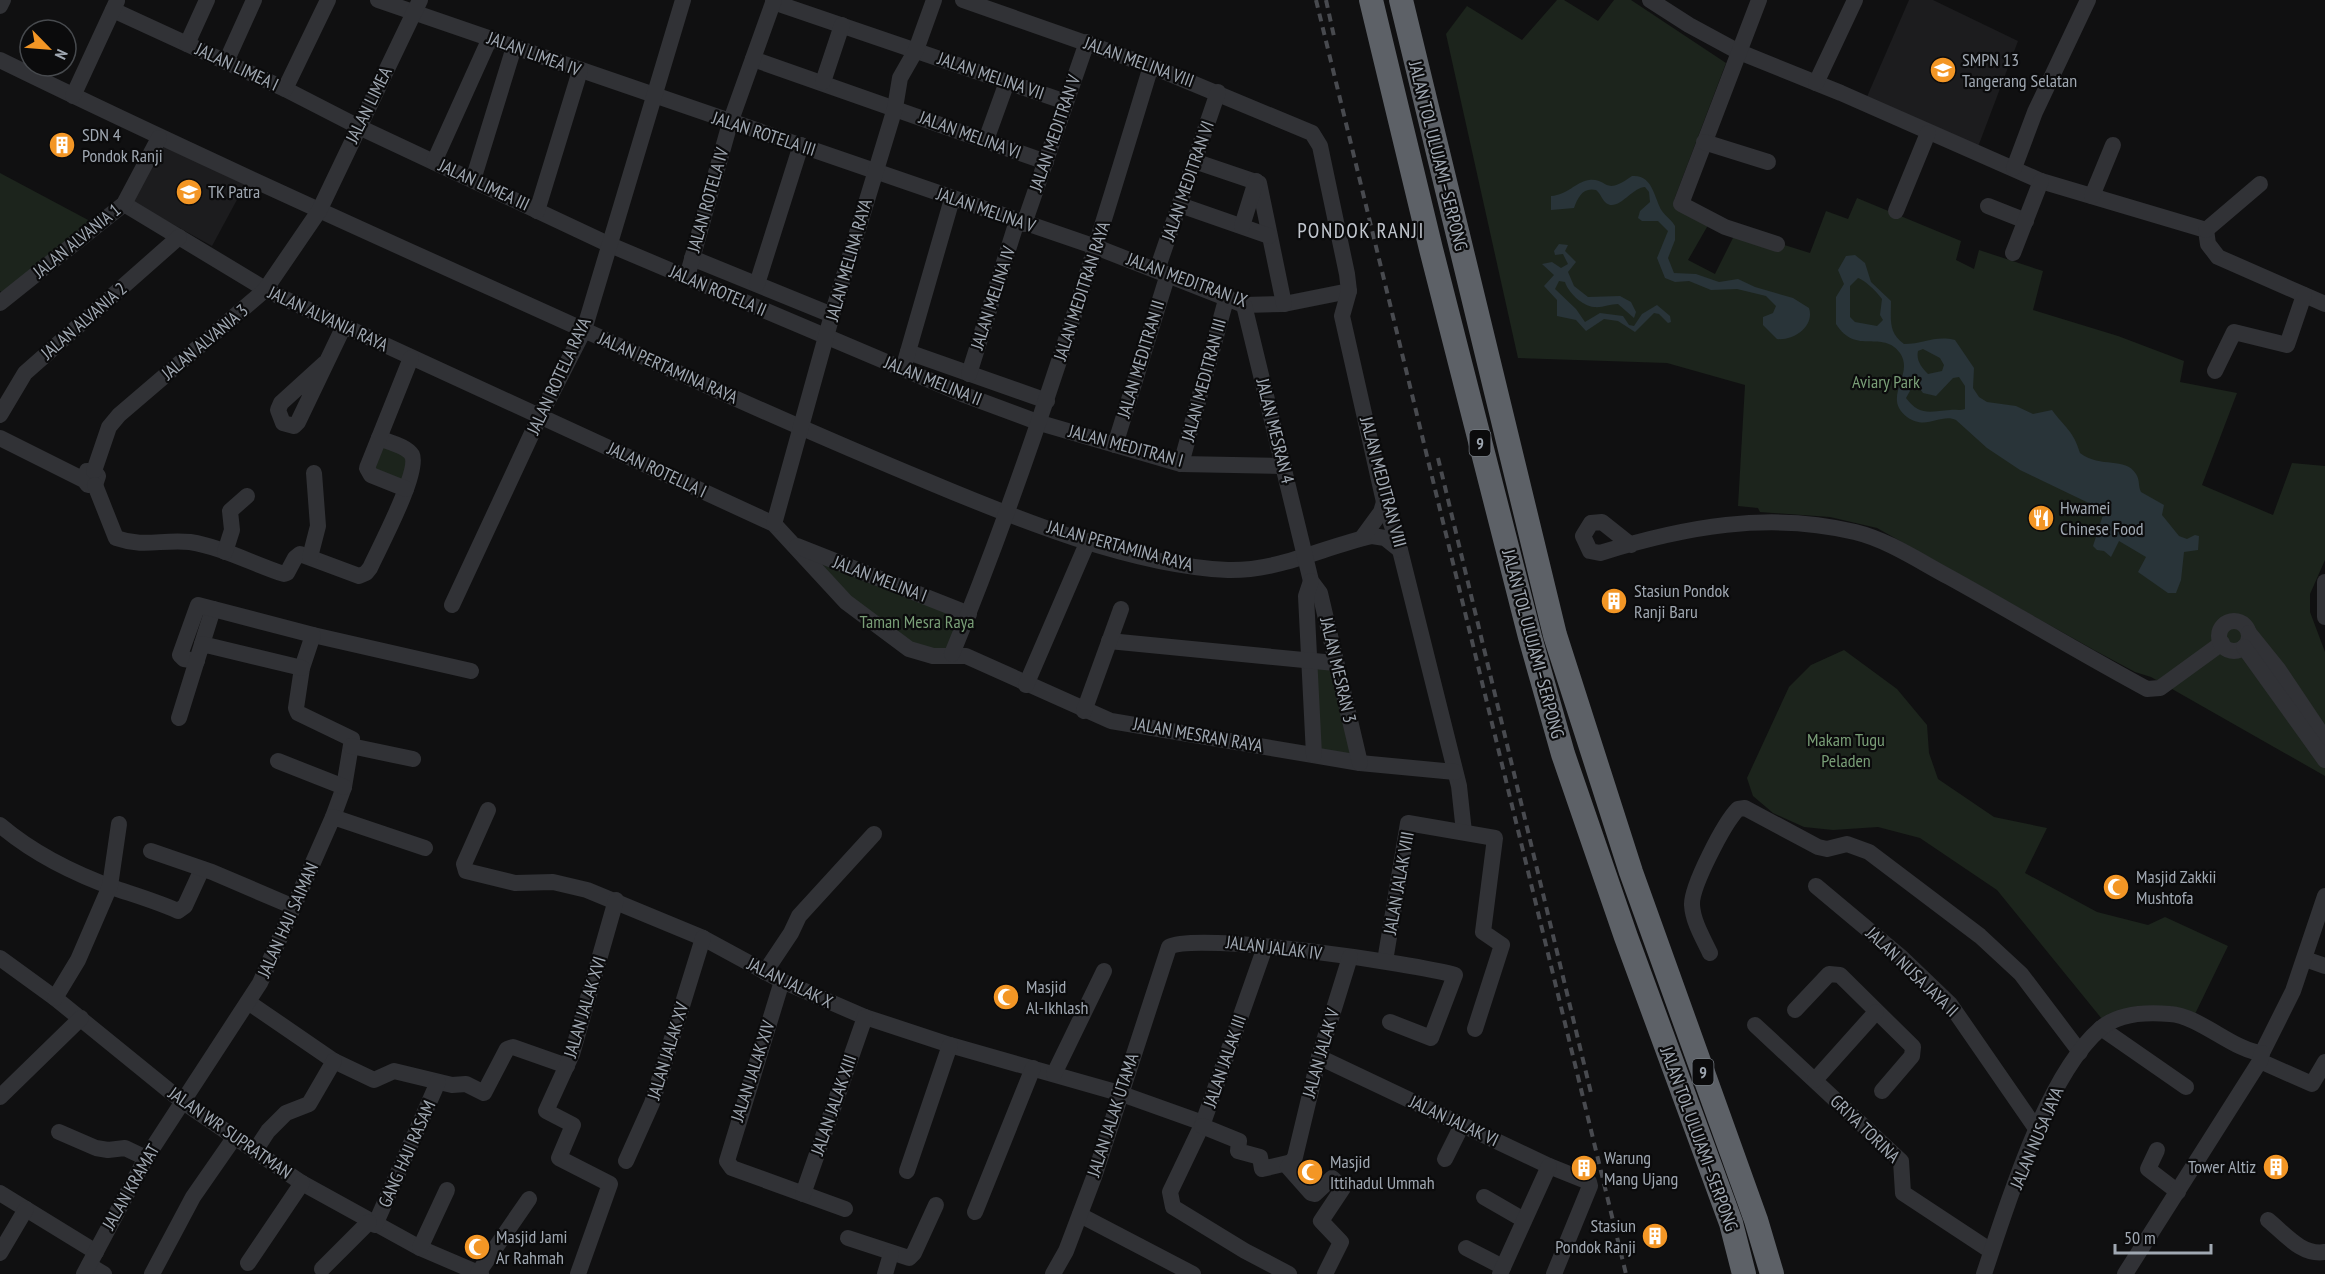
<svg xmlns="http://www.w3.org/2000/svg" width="2325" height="1274" viewBox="0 0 2325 1274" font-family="'PT Sans Narrow',sans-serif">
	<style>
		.built { fill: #1c1c1e }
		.green { fill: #1c241c }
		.water { fill: #293439; fill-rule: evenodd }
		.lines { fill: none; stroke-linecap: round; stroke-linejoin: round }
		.minor { stroke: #313236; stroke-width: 16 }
		.highway { stroke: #5d6167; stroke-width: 24 }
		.rail { stroke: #484a4f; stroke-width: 4; stroke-dasharray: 8 6; stroke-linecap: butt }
		.labels { text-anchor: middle; stroke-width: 4.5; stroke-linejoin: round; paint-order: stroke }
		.shield { fill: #0b0b0c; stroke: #737980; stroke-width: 1.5 }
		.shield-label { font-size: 16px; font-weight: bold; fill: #a0a8b2 }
		.street-label { font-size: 18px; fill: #a0a8b2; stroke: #0b0b0c }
		.poi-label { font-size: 18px; fill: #a0a8b2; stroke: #0b0b0c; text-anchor: start }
		.park-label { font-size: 18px; fill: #799e77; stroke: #0b0b0c }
		.quarter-label { font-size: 21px; letter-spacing: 1.5px; fill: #c1c6ce; stroke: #0b0b0c }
	</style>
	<rect width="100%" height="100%" fill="#101011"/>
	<g class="built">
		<polygon points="1909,0 1933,0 2018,41 1976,152 1866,99"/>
		<polygon points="164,144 246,183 212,246 131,201"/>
	</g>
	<g class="green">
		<polygon points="1557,0 1564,0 1598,21 1614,0 1631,0 1726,63 1674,200 1711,220 1688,260 1715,274 1737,230 1810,253 1826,211 1848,219 1857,198 1961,241 1956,260 1974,269 1979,250 2043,271 2033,310 2118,336 2184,361 2180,382 2237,393 2202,485 2273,515 2292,463 2325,466 2325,560 2310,594 2310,612 2325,652 2325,776 2151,677 2135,672 2094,650 1877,528 1830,517 1760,512 1758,508 1738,506 1745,385 1667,363 1518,358 1446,34 1467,6 1522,40"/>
		<polygon points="0,173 90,221 3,293 0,291"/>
		<polygon points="379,438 413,459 403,498 367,468"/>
		<polygon points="790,543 969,614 948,654 909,649"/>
		<polygon points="1844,650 1897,689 1927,725 1929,753 1938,779 1994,817 2047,828 2025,873 2097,912 2148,925 2165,917 2228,946 2194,1016 2102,1019 1997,890 1920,838 1878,827 1833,830 1804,827 1773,813 1753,796 1747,778 1789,687 1811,665"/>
		<polygon points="1314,665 1332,667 1356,761 1316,752"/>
	</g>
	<g class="water">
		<path d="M1632 176C1653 174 1654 198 1662 211 1666 217 1672 220 1675 226V240L1668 258 1674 273 1696 274 1719 282 1738 279 1755 287 1793 298 1809 308C1815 326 1794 341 1777 339L1763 325V317L1773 313 1776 306 1766 296 1737 289 1711 290 1689 281 1675 282 1665 278 1657 258 1668 231 1658 221H1642L1638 218 1640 211 1650 202 1649 192 1645 187C1632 187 1617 214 1605 202 1602 199 1600 193 1596 190 1583 187 1578 197 1574 208L1551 210V196C1568 195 1575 182 1589 180 1609 178 1603 197 1632 176Z"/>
		<path d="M1559 244 1568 245 1565 251 1576 262 1568 272 1574 286 1588 297 1620 296 1631 302 1636 312 1634 318 1618 304C1610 304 1602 308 1594 307 1582 306 1568 292 1565 282L1559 281 1555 289 1576 309 1585 322 1600 313 1623 316 1629 325 1634 326 1642 314 1657 305 1670 316 1671 322 1668 323 1659 314 1654 313 1635 332 1618 321 1604 319 1586 331 1576 320 1557 316V300L1544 286 1554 275 1542 264 1552 262 1561 268 1568 264 1563 254 1555 255 1554 251Z"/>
		<path d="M1855 255 1865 263 1871 282 1891 301C1891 319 1888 333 1904 344 1924 344 1935 335 1955 340L1974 368 1973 388 1979 397 1987 402 2016 406 2033 414 2052 410C2065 428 2073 430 2080 453 2101 469 2125 456 2136 474 2140 480 2138 486 2141 492L2164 505 2162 515 2179 536 2187 539 2195 535 2199 536 2198 550 2184 552 2181 580 2176 593H2168L2138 572 2146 557 2119 541 2111 557 2104 551 2097 550 2093 546 2103 515 2097 507 2020 470 1987 448 1956 420C1941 413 1926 431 1907 417 1881 397 1915 375 1900 353 1883 329 1856 356 1836 324V297L1844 284 1838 270 1846 256ZM1858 278C1865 280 1878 293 1882 299L1880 315 1883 320 1877 326 1855 322 1850 317V286ZM1923 349 1940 358 1944 365 1942 371 1928 374C1921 367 1916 360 1918 351ZM1959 377 1965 386V409C1959 411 1955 409 1950 410 1931 411 1920 417 1906 398L1915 382 1923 393 1936 396 1953 378Z"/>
	</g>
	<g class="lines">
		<g class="minor">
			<polyline points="378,0 1096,247 1244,305 1284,304 1349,291"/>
			<polyline points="963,0 1151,66 1312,133 1320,146 1347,274 1349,291 1342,316 1384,502 1400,550 1459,786 1464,832"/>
			<polyline points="1650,0 1689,25 1737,51 1841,93 2041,181 2206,230 2208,244 2218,257 2325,304"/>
			<polyline points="1759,0 1681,204 1725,227 1777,244"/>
			<polyline points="773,2 1066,102"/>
			<polyline points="0,6 3,0"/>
			<polyline points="113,10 285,89 359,127 608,244 962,394 1040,423 1181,464 1284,466"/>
			<polyline points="187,44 207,0"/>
			<polyline points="753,59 1046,162"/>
			<path d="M0 60C225 170 455 271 683 375 765 412 847 448 929 482 1017 519 1133 566 1228 570 1280 571 1323 547 1372 536L1385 538 1400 550"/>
			<polyline points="226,62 254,0"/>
			<polyline points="823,82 842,25"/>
			<polyline points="1816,83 1855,0"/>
			<polyline points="285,89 328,0"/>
			<polyline points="73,96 117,1"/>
			<polyline points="986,140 1007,82"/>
			<polyline points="1704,142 1768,162"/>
			<polyline points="1194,161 1259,183 1284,304"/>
			<polyline points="434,162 490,38"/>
			<polyline points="2014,168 2035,112 2088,0"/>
			<polyline points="473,180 514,47"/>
			<polyline points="2092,196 2113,145"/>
			<polyline points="124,204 270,292 774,524 846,602 909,649 933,656 966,656 1111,721 1360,763 1455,772"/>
			<polyline points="1180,205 1269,236"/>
			<polyline points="1988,206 2026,221"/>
			<polyline points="537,211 580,71"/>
			<polyline points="1896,211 1928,133"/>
			<polyline points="1024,224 1087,42"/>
			<polyline points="1242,226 1256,181"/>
			<polyline points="2206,230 2260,184"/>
			<polyline points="2013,253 2041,181"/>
			<polyline points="692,258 832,315"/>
			<polyline points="1157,270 1218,92"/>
			<polyline points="687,277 730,123 774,0"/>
			<polyline points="757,284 801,145"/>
			<polyline points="0,303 124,204 159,138"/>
			<polyline points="1244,305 1311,581 1320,593 1360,763"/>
			<polyline points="908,352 1047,401"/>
			<polyline points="325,363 281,403 278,410 283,423 294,426 298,422 343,328"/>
			<polyline points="903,369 952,199"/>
			<polyline points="2215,371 2234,332 2287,345 2304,295"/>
			<polyline points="969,374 1017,221"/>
			<polyline points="0,415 25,373 179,237"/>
			<polyline points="0,438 84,480 88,485 95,485 98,476 94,471 87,471 84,480"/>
			<polyline points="1115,445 1168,274"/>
			<polyline points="1181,464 1227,296"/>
			<polyline points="94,471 109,427 119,415 265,290 319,211 420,0"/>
			<path d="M95 485 116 538C145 548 161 539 190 542 222 547 253 564 284 574L287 573 295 558 300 554 359 576 366 573 370 568C378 550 420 472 412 455 407 446 388 442 379 438"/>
			<polyline points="406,489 371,475 367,468 411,358"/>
			<polyline points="774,524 832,315 895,108 900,78 916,50 934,0"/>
			<polyline points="1362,538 1381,512 1384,502"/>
			<path d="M1631 545 1602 522 1591 523 1583 536 1590 551 1600 553C1684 527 1768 511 1855 532 1888 540 1919 561 1949 577 2016 614 2080 653 2147 689L2160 688 2222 643"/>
			<polyline points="797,546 969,614"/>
			<polyline points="225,552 232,530 230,511 247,496"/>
			<polyline points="310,557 318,526 314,473"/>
			<polyline points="1311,581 1306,596 1314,755"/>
			<polyline points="2325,582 2325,617"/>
			<polyline points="452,605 540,416 584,330 683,0"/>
			<circle cx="2234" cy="636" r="15"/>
			<polyline points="2249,633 2278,669 2325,739"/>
			<polyline points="313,635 471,671"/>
			<polyline points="1109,641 1335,663"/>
			<polyline points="202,644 213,609"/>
			<polyline points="2244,647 2325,760"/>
			<path d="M952 654C1031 462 1091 264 1151 66"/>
			<polyline points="197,661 184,659 180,655 198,605 313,635 302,668 296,708 298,713 352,739 344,787 333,817"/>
			<polyline points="1026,685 1088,541"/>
			<polyline points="1084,711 1121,609"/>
			<polyline points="179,718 202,644 302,668"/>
			<polyline points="351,746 413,759"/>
			<polyline points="278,761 344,787"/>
			<polyline points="488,810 464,864 466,871 515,883 553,882 587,890 703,938 782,981 865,1017 950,1045 1119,1093 1203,1123"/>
			<path d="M0 825C34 854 75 874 117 889 138 896 158 902 178 911L185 906 202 869"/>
			<polyline points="151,851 212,872 294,907"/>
			<polyline points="1816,886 1902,958 1950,1004 2037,1130"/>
			<polyline points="1265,947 1203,1123 1170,1192 1173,1207 1245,1251 1289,1274"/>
			<path d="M1710 953C1703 938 1693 922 1692 905 1691 887 1724 823 1738 809L1745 808 1818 847 1827 849 1847 844 1869 852 1980 936 2021 974 2080 1052"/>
			<polyline points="0,958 55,998 183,1102 302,1183 420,1248 481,1274"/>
			<polyline points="2305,959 2325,966"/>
			<polyline points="1385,961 1408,823 1495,838 1483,932 1502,945 1475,1029"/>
			<polyline points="765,972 791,933 799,916 874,834"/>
			<polyline points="782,981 727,1161 732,1168 845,1209"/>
			<polyline points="55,998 78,960 110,886 119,824"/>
			<polyline points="248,1002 334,1061 374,1080 394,1071 452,1085 466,1084 484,1093 507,1049 513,1047 567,1066"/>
			<polyline points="1795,1010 1829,974 1840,975 1913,1047 1912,1056 1882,1091"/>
			<polyline points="1755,1025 1901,1161 1903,1193 1991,1251"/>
			<polyline points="2101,1028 2186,1087"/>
			<polyline points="1319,1057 1549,1166 1589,1182 1590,1186 1554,1274"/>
			<polyline points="2260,1061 2312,1084 2325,1062"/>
			<polyline points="1054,1074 1104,971"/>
			<polyline points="1815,1080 1876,1012"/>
			<polyline points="0,1097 81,1018"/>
			<polyline points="1202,1126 1239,1141 1238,1151 1260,1157 1262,1169 1292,1162"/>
			<polyline points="59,1132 96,1148 108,1150 125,1148 146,1158"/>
			<polyline points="2157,1150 2148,1169 2178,1192"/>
			<polyline points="255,1151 268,1131 286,1113 309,1104 334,1061"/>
			<polyline points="1445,1159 1462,1125"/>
			<polyline points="626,1161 652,1103 703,938"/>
			<polyline points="907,1171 950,1045"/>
			<polyline points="0,1193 96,1252"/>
			<polyline points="803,1194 865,1017"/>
			<polyline points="1484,1197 1524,1220"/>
			<polyline points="975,1212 1033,1068"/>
			<polyline points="1080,1215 1193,1274"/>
			<path d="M2268 1220C2285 1234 2302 1256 2325 1252"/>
			<polyline points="375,1225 438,1082"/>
			<polyline points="848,1238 909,1258 914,1253 936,1205"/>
			<polyline points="420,1248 447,1190"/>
			<polyline points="1466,1248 1503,1267"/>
			<polyline points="0,1253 26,1209"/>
			<polyline points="248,1263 302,1183"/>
			<polyline points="89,1265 104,1274"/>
			<polyline points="322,1269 369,1222"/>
			<polyline points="478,1273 529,1199"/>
			<polyline points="84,1274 146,1158 260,983 333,817 425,848"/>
			<polyline points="152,1274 193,1197 234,1138"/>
			<polyline points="578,1274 610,1184 559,1158 573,1125 546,1111 572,1054 616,900"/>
			<polyline points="885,1274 891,1254"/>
			<path d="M1053 1274 1066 1251 1094 1177 1169 947C1197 931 1416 964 1455 975L1431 1038 1390 1022"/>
			<polyline points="1325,1274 1341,1242 1321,1221 1343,1188 1332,1178 1315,1194 1311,1193 1288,1167 1295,1157 1319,1057 1350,957"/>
			<polyline points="1500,1274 1549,1166"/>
			<path d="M1984 1274C2007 1205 2046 1076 2100 1029 2118 1013 2148 1012 2170 1014 2200 1016 2234 1051 2262 1053L2293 991 2325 896"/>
			<polyline points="2125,1274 2260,1061 2262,1053"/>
		</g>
		<g class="highway">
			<polyline points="1371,0 1431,249 1530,637 1563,754 1626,937 1731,1223 1744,1274"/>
			<polyline points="1401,0 1555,635 1631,872 1756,1220 1772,1274"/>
		</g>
		<g class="rail">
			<polyline points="1316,0 1626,1274"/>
			<polyline points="1326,0 1335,41"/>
			<polyline points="1438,458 1591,1093"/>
		</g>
	</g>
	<defs>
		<symbol id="school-disc" viewBox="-11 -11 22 22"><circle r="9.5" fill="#f39625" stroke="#0b0b0c"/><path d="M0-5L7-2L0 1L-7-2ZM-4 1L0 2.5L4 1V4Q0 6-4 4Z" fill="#fff"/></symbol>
		<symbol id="building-disc" viewBox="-11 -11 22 22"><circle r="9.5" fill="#f39625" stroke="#0b0b0c"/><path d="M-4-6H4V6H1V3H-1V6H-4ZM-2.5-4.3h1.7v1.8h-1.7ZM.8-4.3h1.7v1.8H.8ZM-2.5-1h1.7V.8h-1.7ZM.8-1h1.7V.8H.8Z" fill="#fff"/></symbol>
		<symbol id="restaurant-disc" viewBox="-11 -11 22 22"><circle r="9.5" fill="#f39625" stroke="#0b0b0c"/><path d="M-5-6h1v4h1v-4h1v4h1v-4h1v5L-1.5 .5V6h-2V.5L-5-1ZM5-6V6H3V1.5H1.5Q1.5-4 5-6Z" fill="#fff"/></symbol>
		<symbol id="mosque-disc" viewBox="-11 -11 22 22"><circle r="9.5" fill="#f39625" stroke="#0b0b0c"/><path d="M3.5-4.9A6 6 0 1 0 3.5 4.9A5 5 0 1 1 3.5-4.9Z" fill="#fff"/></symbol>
	</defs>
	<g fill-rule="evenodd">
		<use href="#school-disc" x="1928" y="55" width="30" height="30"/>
		<use href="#building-disc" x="47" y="130" width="30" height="30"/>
		<use href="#school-disc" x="174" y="177" width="30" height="30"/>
		<use href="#restaurant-disc" x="2026" y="503" width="30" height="30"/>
		<use href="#building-disc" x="1599" y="586" width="30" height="30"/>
		<use href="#mosque-disc" x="2101" y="872" width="30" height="30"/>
		<use href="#mosque-disc" x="991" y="982" width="30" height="30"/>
		<use href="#building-disc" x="2261" y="1152" width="30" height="30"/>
		<use href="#building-disc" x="1569" y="1153" width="30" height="30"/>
		<use href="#mosque-disc" x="1295" y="1157" width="30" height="30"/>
		<use href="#building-disc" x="1640" y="1221" width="30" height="30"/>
		<use href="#mosque-disc" x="462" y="1232" width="30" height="30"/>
	</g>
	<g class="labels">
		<g class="shield">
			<rect x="1469.5" y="430" width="21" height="26" rx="4.5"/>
			<rect x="1692.5" y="1059" width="21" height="26" rx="4.5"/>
		</g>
		<g class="shield-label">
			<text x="1480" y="449">9</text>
			<text x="1703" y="1078">9</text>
		</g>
		<g class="street-label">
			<text transform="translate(534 54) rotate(20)" y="6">JALAN LIMEA IV</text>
			<text transform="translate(1139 62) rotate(20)" y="6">JALAN MELINA VIII</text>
			<text transform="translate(237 67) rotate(25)" y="6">JALAN LIMEA I</text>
			<text transform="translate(991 76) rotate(19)" y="6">JALAN MELINA VII</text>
			<text transform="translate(369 105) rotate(-64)" y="6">JALAN LIMEA</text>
			<text transform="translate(1055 133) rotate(-71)" y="6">JALAN MEDITRAN V</text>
			<text transform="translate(764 134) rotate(18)" y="6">JALAN ROTELA III</text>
			<text transform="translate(970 135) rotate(20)" y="6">JALAN MELINA VI</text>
			<text transform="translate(1438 156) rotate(76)" y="6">JALAN TOL ULUJAMI–SERPONG</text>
			<text transform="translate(1188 181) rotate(-71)" y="6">JALAN MEDITRAN VI</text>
			<text transform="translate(484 185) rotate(25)" y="6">JALAN LIMEA III</text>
			<text transform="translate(708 200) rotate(-74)" y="6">JALAN ROTELA IV</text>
			<text transform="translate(986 210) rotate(19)" y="6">JALAN MELINA V</text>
			<text transform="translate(77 241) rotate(-39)" y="6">JALAN ALVANIA 1</text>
			<text transform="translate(849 260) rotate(-74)" y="6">JALAN MELINA RAYA</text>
			<text transform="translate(1187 280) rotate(20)" y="6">JALAN MEDITRAN IX</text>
			<text transform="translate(718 291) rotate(23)" y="6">JALAN ROTELA II</text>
			<text transform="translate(1082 291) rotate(-72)" y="6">JALAN MEDITRAN RAYA</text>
			<text transform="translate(993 298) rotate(-72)" y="6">JALAN MELINA IV</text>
			<text transform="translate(328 319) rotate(25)" y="6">JALAN ALVANIA RAYA</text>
			<text transform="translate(84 321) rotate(-41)" y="6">JALAN ALVANIA 2</text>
			<text transform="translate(205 342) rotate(-40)" y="6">JALAN ALVANIA 3</text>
			<text transform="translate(1141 359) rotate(-73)" y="6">JALAN MEDITRAN II</text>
			<text transform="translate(668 368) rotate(24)" y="6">JALAN PERTAMINA RAYA</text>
			<text transform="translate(559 376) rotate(-65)" y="6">JALAN ROTELA RAYA</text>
			<text transform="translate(1204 380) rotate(-75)" y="6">JALAN MEDITRAN III</text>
			<text transform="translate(933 381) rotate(22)" y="6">JALAN MELINA II</text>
			<text transform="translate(1275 431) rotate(76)" y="6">JALAN MESRAN 4</text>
			<text transform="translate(1126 446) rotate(15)" y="6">JALAN MEDITRAN I</text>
			<text transform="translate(657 470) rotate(25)" y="6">JALAN ROTELLA I</text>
			<text transform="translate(1383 482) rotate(75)" y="6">JALAN MEDITRAN VIII</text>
			<text transform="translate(1120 546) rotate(15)" y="6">JALAN PERTAMINA RAYA</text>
			<text transform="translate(880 579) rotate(21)" y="6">JALAN MELINA I</text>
			<text transform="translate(1533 644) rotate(75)" y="6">JALAN TOL ULUJAMI–SERPONG</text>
			<text transform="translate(1338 670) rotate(77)" y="6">JALAN MESRAN 3</text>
			<text transform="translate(1198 735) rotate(10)" y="6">JALAN MESRAN RAYA</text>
			<text transform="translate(1399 883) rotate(-80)" y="6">JALAN JALAK VIII</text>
			<text transform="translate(288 920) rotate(-66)" y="6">JALAN HAJI SAIMAN</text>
			<text transform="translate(1274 948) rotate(7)" y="6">JALAN JALAK IV</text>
			<text transform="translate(1912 972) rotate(44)" y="6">JALAN NUSA JAYA II</text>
			<text transform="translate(790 983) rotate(26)" y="6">JALAN JALAK X</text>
			<text transform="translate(585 1007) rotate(-73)" y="6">JALAN JALAK XVI</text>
			<text transform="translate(668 1051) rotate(-73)" y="6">JALAN JALAK XV</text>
			<text transform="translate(1321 1053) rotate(-74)" y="6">JALAN JALAK V</text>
			<text transform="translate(1225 1061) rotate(-71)" y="6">JALAN JALAK III</text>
			<text transform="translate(753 1071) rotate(-72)" y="6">JALAN JALAK XIV</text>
			<text transform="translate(834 1105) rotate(-71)" y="6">JALAN JALAK XIII</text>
			<text transform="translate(1113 1115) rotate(-72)" y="6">JALAN JALAK UTAMA</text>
			<text transform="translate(1454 1121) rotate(25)" y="6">JALAN JALAK VI</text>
			<text transform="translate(1865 1129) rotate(44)" y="6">GRIYA TORINA</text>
			<text transform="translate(230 1133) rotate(35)" y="6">JALAN WR SUPRATMAN</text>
			<text transform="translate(2037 1138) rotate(-67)" y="6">JALAN NUSA JAYA</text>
			<text transform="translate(1699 1139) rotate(70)" y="6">JALAN TOL ULUJAMI–SERPONG</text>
			<text transform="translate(407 1154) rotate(-66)" y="6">GANG HAJI RASAM</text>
			<text transform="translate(131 1187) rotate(-60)" y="6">JALAN KRAMAT</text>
		</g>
		<g class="poi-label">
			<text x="1962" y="66">SMPN 13<tspan x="1962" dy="21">Tangerang Selatan</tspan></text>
			<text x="82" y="141">SDN 4<tspan x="82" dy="21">Pondok Ranji</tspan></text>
			<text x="208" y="198">TK Patra</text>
			<text x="2060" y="514">Hwamei<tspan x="2060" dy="21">Chinese Food</tspan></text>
			<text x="1634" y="597">Stasiun Pondok<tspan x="1634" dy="21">Ranji Baru</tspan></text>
			<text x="2136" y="883">Masjid Zakkii<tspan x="2136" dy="21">Mushtofa</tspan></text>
			<text x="1026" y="993">Masjid<tspan x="1026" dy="21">Al-Ikhlash</tspan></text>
			<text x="1604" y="1164">Warung<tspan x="1604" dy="21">Mang Ujang</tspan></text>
			<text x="1330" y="1168">Masjid<tspan x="1330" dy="21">Ittihadul Ummah</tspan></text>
			<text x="2256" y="1173" text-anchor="end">Tower Altiz</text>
			<text x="1636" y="1232" text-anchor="end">Stasiun<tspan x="1636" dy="21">Pondok Ranji</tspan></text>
			<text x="496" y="1243">Masjid Jami<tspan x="496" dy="21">Ar Rahmah</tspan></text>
		</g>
		<g class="park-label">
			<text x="1886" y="388">Aviary Park</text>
			<text x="917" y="628">Taman Mesra Raya</text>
			<text x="1846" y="746">Makam Tugu<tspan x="1846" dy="21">Peladen</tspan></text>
		</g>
		<g class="quarter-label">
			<text x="1361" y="238">PONDOK RANJI</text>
		</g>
	</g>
	<g transform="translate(48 48) rotate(115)"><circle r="28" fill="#0b0b0c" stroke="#474a4e" stroke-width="1.5"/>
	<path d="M0-4.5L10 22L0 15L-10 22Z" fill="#f39625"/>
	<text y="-9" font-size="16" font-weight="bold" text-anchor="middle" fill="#a0a8b2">N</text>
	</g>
	<path d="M2115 1244v9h96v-9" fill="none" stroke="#a0a8b2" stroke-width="3"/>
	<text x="2124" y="1244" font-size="18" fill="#a0a8b2" stroke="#0b0b0c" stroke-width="4.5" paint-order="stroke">50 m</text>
</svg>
